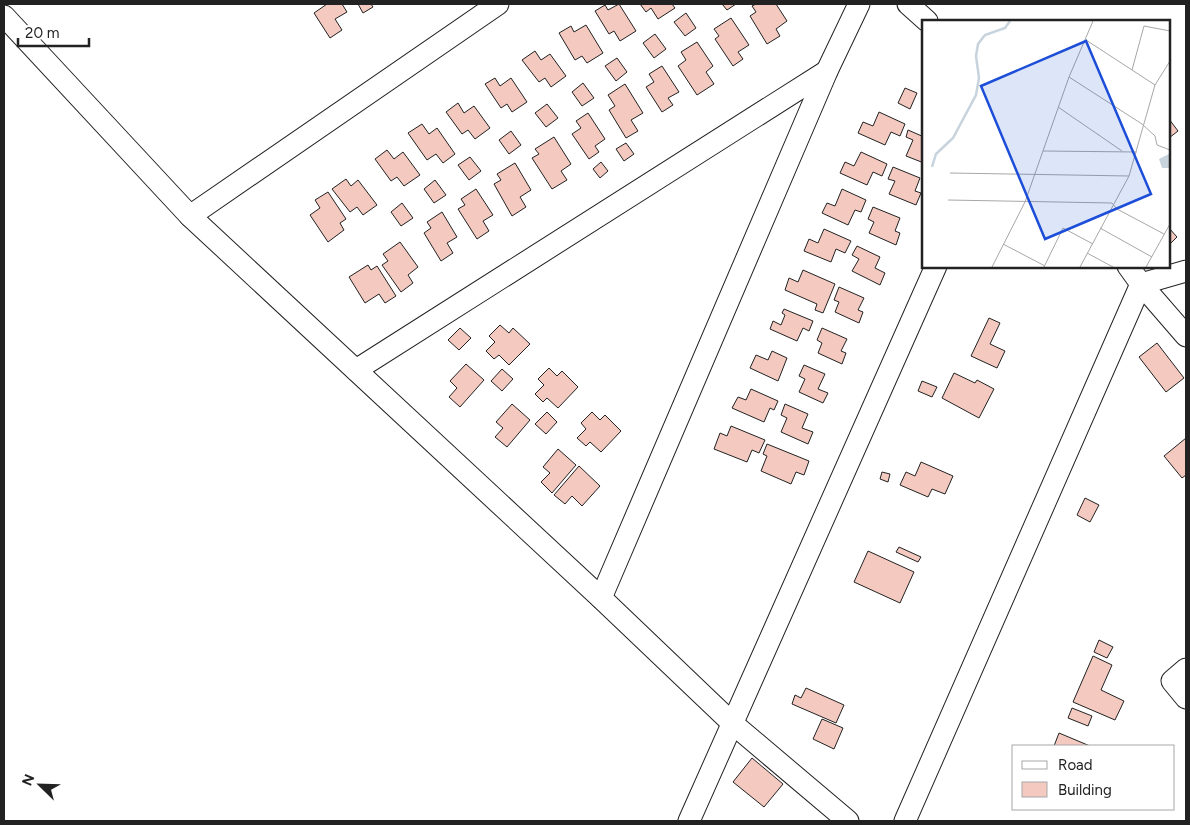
<svg xmlns="http://www.w3.org/2000/svg" width="1190" height="825" viewBox="0 0 1190 825" font-family="Figtree,sans-serif">
	<style>
		.building { fill: #f3c9c0; stroke: #222 }
		.lines { fill: none; stroke-linecap: round; stroke-linejoin: round }
		.street-casing { stroke: #222; stroke-width: 23 }
		.street { stroke: #fff; stroke-width: 21 }
		.inset-river { fill: none; stroke: #c7d3dd; stroke-width: 2.5 }
		.inset-road { fill: none; stroke: #a7a7a7; stroke-width: 1 }
		.view { fill: #1d4ed8; fill-opacity: 0.15; stroke: #1d4ed8; stroke-width: 2.5 }
		.inset-edge { fill: none; stroke: #222; stroke-width: 2.5 }
	</style>
	<rect width="100%" height="100%" fill="#fff"/>
	<g class="building">
		<polygon points="327,4 342,4 347,12 335,19 342,30 330,38 314,13"/>
		<polygon points="358,4 371,4 373,7 363,13"/>
		<polygon points="619,4 636,31 620,41 614,31 609,34 595,11 605,5 608,10"/>
		<polygon points="640,4 672,4 675,8 658,19 651,8 646,12"/>
		<polygon points="722,4 736,4 727,10"/>
		<polygon points="756,4 776,4 787,21 776,29 780,36 767,44 750,16 756,12 752,6"/>
		<polygon points="686,13 696,28 685,36 674,22"/>
		<polygon points="731,18 749,45 738,52 743,59 733,66 715,39 719,36 714,29"/>
		<polygon points="586,25 603,53 587,63 582,56 575,60 559,33 571,26 574,32"/>
		<polygon points="655,34 666,49 654,58 643,43"/>
		<polygon points="697,42 713,66 706,72 714,84 697,95 678,66 686,60 681,52"/>
		<polygon points="535,51 541,60 550,54 566,76 551,87 545,78 539,82 522,60"/>
		<polygon points="617,58 627,72 616,81 605,66"/>
		<polygon points="662,66 679,92 668,98 673,105 662,112 646,87 654,82 649,74"/>
		<polygon points="495,78 500,86 511,78 527,102 512,112 507,104 501,108 485,84"/>
		<polygon points="583,83 594,98 582,106 572,92"/>
		<polygon points="625,84 643,113 631,120 638,131 626,138 609,110 615,106 608,95"/>
		<polygon points="905,88 917,93 910,109 898,103"/>
		<polygon points="458,103 464,113 474,106 490,128 475,139 468,130 462,134 446,112"/>
		<polygon points="547,104 558,118 546,127 535,113"/>
		<polygon points="879,112 905,124 900,136 891,132 885,145 858,133 863,122 873,126"/>
		<polygon points="588,113 605,139 595,146 599,152 589,159 572,134 581,128 576,121"/>
		<polygon points="1169,119 1178,131 1169,138"/>
		<polygon points="422,124 429,134 437,128 455,154 443,163 436,154 427,160 408,133"/>
		<polygon points="908,130 924,137 924,163 906,156 913,140 906,137"/>
		<polygon points="511,131 521,145 509,154 499,140"/>
		<polygon points="554,137 571,164 561,171 567,180 552,189 532,158 539,154 535,149"/>
		<polygon points="626,143 634,154 624,161 616,149"/>
		<polygon points="387,150 394,159 403,152 420,175 404,186 397,177 391,181 375,159"/>
		<polygon points="861,152 887,164 882,176 873,172 867,185 840,173 845,162 854,166"/>
		<polygon points="470,157 481,171 469,180 458,165"/>
		<polygon points="601,162 608,171 600,178 593,169"/>
		<polygon points="515,163 531,190 520,197 526,207 512,216 494,184 501,180 497,174"/>
		<polygon points="893,167 920,178 915,191 921,193 916,205 889,194 895,181 888,179"/>
		<polygon points="346,179 351,186 358,180 377,205 363,215 357,207 350,212 332,189"/>
		<polygon points="435,180 446,195 434,203 424,189"/>
		<polygon points="476,189 493,215 483,221 489,231 477,239 458,209 465,205 461,199"/>
		<polygon points="842,189 866,200 861,212 855,210 848,225 822,213 827,203 835,206"/>
		<polygon points="328,192 346,219 340,223 344,230 328,242 310,215 320,208 315,200"/>
		<polygon points="402,203 413,218 401,226 391,212"/>
		<polygon points="873,207 900,218 895,231 900,233 896,245 869,233 874,222 868,219"/>
		<polygon points="442,212 457,237 447,243 453,253 441,261 424,233 431,228 427,222"/>
		<polygon points="1169,228 1177,237 1169,245"/>
		<polygon points="824,229 851,241 845,253 836,249 831,262 804,251 809,239 818,243"/>
		<polygon points="400,242 418,267 408,275 413,283 401,292 382,265 388,261 383,254"/>
		<polygon points="857,246 880,257 875,268 885,273 880,285 852,271 859,259 852,255"/>
		<polygon points="368,265 371,270 377,266 396,296 385,303 379,294 365,303 349,277"/>
		<polygon points="803,270 835,284 823,313 815,310 817,304 785,290 789,278 798,282"/>
		<polygon points="839,287 864,298 858,310 863,312 859,323 835,312 839,302 834,300"/>
		<polygon points="784,309 813,321 809,331 803,328 797,341 770,329 773,321 781,325 785,315 782,313"/>
		<polygon points="989,318 1000,323 990,344 1005,351 997,368 971,356"/>
		<polygon points="500,325 509,333 513,328 530,344 509,365 499,355 494,359 486,351 495,342 489,336"/>
		<polygon points="460,328 471,338 459,350 448,340"/>
		<polygon points="822,328 847,339 841,351 846,353 842,364 818,353 822,343 817,340"/>
		<polygon points="1157,343 1184,378 1166,392 1139,357"/>
		<polygon points="772,351 787,358 778,381 750,368 756,355 768,360"/>
		<polygon points="466,364 484,380 460,407 449,397 457,388 450,381"/>
		<polygon points="804,365 825,374 818,389 828,393 823,403 799,392 805,379 799,376"/>
		<polygon points="549,368 557,376 562,371 578,387 558,408 547,398 543,402 535,394 544,385 538,379"/>
		<polygon points="502,369 513,379 502,391 491,381"/>
		<polygon points="954,373 975,383 977,380 994,389 979,418 942,398"/>
		<polygon points="922,381 937,387 932,397 918,391"/>
		<polygon points="751,389 778,401 774,410 770,408 764,422 732,408 738,397 746,400"/>
		<polygon points="512,404 530,420 507,447 495,437 503,428 496,422"/>
		<polygon points="785,404 808,414 802,428 813,432 808,444 781,432 787,418 781,415"/>
		<polygon points="547,412 557,422 546,434 535,424"/>
		<polygon points="592,412 600,420 605,415 621,431 601,452 590,442 586,446 577,438 586,429 581,423"/>
		<polygon points="731,426 765,440 759,453 752,450 747,462 714,449 720,433 727,436"/>
		<polygon points="1186,438 1186,475 1182,478 1164,456"/>
		<polygon points="767,444 809,461 804,475 796,472 791,484 761,471 767,456 763,454"/>
		<polygon points="558,449 576,465 552,493 541,482 550,473 543,467"/>
		<polygon points="921,462 953,476 945,494 932,489 928,497 900,485 906,472 915,476"/>
		<polygon points="579,466 600,486 582,506 572,496 565,504 554,495"/>
		<polygon points="882,472 890,474 888,482 880,479"/>
		<polygon points="1085,498 1099,505 1090,522 1077,515"/>
		<polygon points="899,547 921,557 918,562 896,552"/>
		<polygon points="868,551 914,572 900,603 854,582"/>
		<polygon points="1099,640 1113,647 1107,658 1094,652"/>
		<polygon points="1093,656 1112,665 1101,690 1124,701 1115,720 1073,702"/>
		<polygon points="806,688 844,705 836,723 792,704 795,695 801,698"/>
		<polygon points="1072,708 1092,716 1088,726 1068,718"/>
		<polygon points="822,719 843,728 834,749 813,739"/>
		<polygon points="1059,733 1090,746 1054,746"/>
		<polygon points="752,758 783,784 764,807 733,782"/>
	</g>
	<g class="lines">
		<defs>
			<g id="street">
				<polyline points="908,4 927,21"/>
				<polyline points="4,16 190,216 601,598 732,723 848,821"/>
				<polyline points="190,216 498,4"/>
				<polyline points="1128,266 1141,284 1186,336"/>
				<polyline points="356,370 827,71"/>
				<polyline points="601,598 827,71 859,4"/>
				<polyline points="1186,669 1172,681 1186,698"/>
				<polyline points="689,821 936,266"/>
				<polyline points="905,821 1141,284 1186,271"/>
			</g>
		</defs>
		<use href="#street" class="street-casing"/>
		<use href="#street" class="street"/>
	</g>
	<g transform="translate(922 20)">
		<rect width="248" height="248" fill="#fff"/>
		<path d="M247 134V148H240L237 139Z" fill="#c7d3dd"/>
		<path class="inset-river" d="M10 147 14 134 31 118 54 75 57 58 54 36 56 24 63 15 83 8 88 1"/>
		<path class="inset-road" d="M164 20 233 65M210 50 222 6 248 11M147 57 220 104 233 116 235 125 248 130M136 87 200 131M121 131 215 132M28 153 207 156M26 180 190 183 195 189 242 214M178 208 230 237M81 224 123 246M165 233 191 247M70 247 103 182 147 57 171 1M122 247 141 208 171 224M158 247 207 156 233 65 248 41M224 247 248 204"/>
		<path class="view" d="M164 21 229 174 123 219 59 66Z"/>
		<rect width="248" height="248" class="inset-edge"/>
	</g>
	<rect width="1190" height="825" fill="none" stroke="#222222" stroke-width="10"/>
	<rect x="1012" y="745" width="162" height="65" fill="#ffffff" stroke="#a7a7a7"/>
	<rect x="1022" y="761" width="25" height="8" fill="#ffffff" stroke="#a7a7a7"/>
	<text x="1058" y="770" font-size="15" fill="#222222">Road</text>
	<rect x="1022" y="782" width="25" height="15" fill="#f3c9c0" stroke="#a7a7a7"/>
	<text x="1058" y="795" font-size="15" fill="#222222">Building</text>
	<g transform="translate(40 785) rotate(293)" stroke="#ffffff" stroke-width="4" paint-order="stroke">
	<path d="M0-4L9 19L0 12L-9 19Z" fill="#222222"/>
	<text y="-8" font-size="14" font-weight="bold" text-anchor="middle" fill="#222222">N</text>
	</g>
	<path d="M18 38v8h71v-8" fill="none" stroke="#222222" stroke-width="2.5"/>
	<text x="25" y="38" font-size="15" fill="#222222" stroke="#ffffff" stroke-width="4" paint-order="stroke">20 m</text>
</svg>
